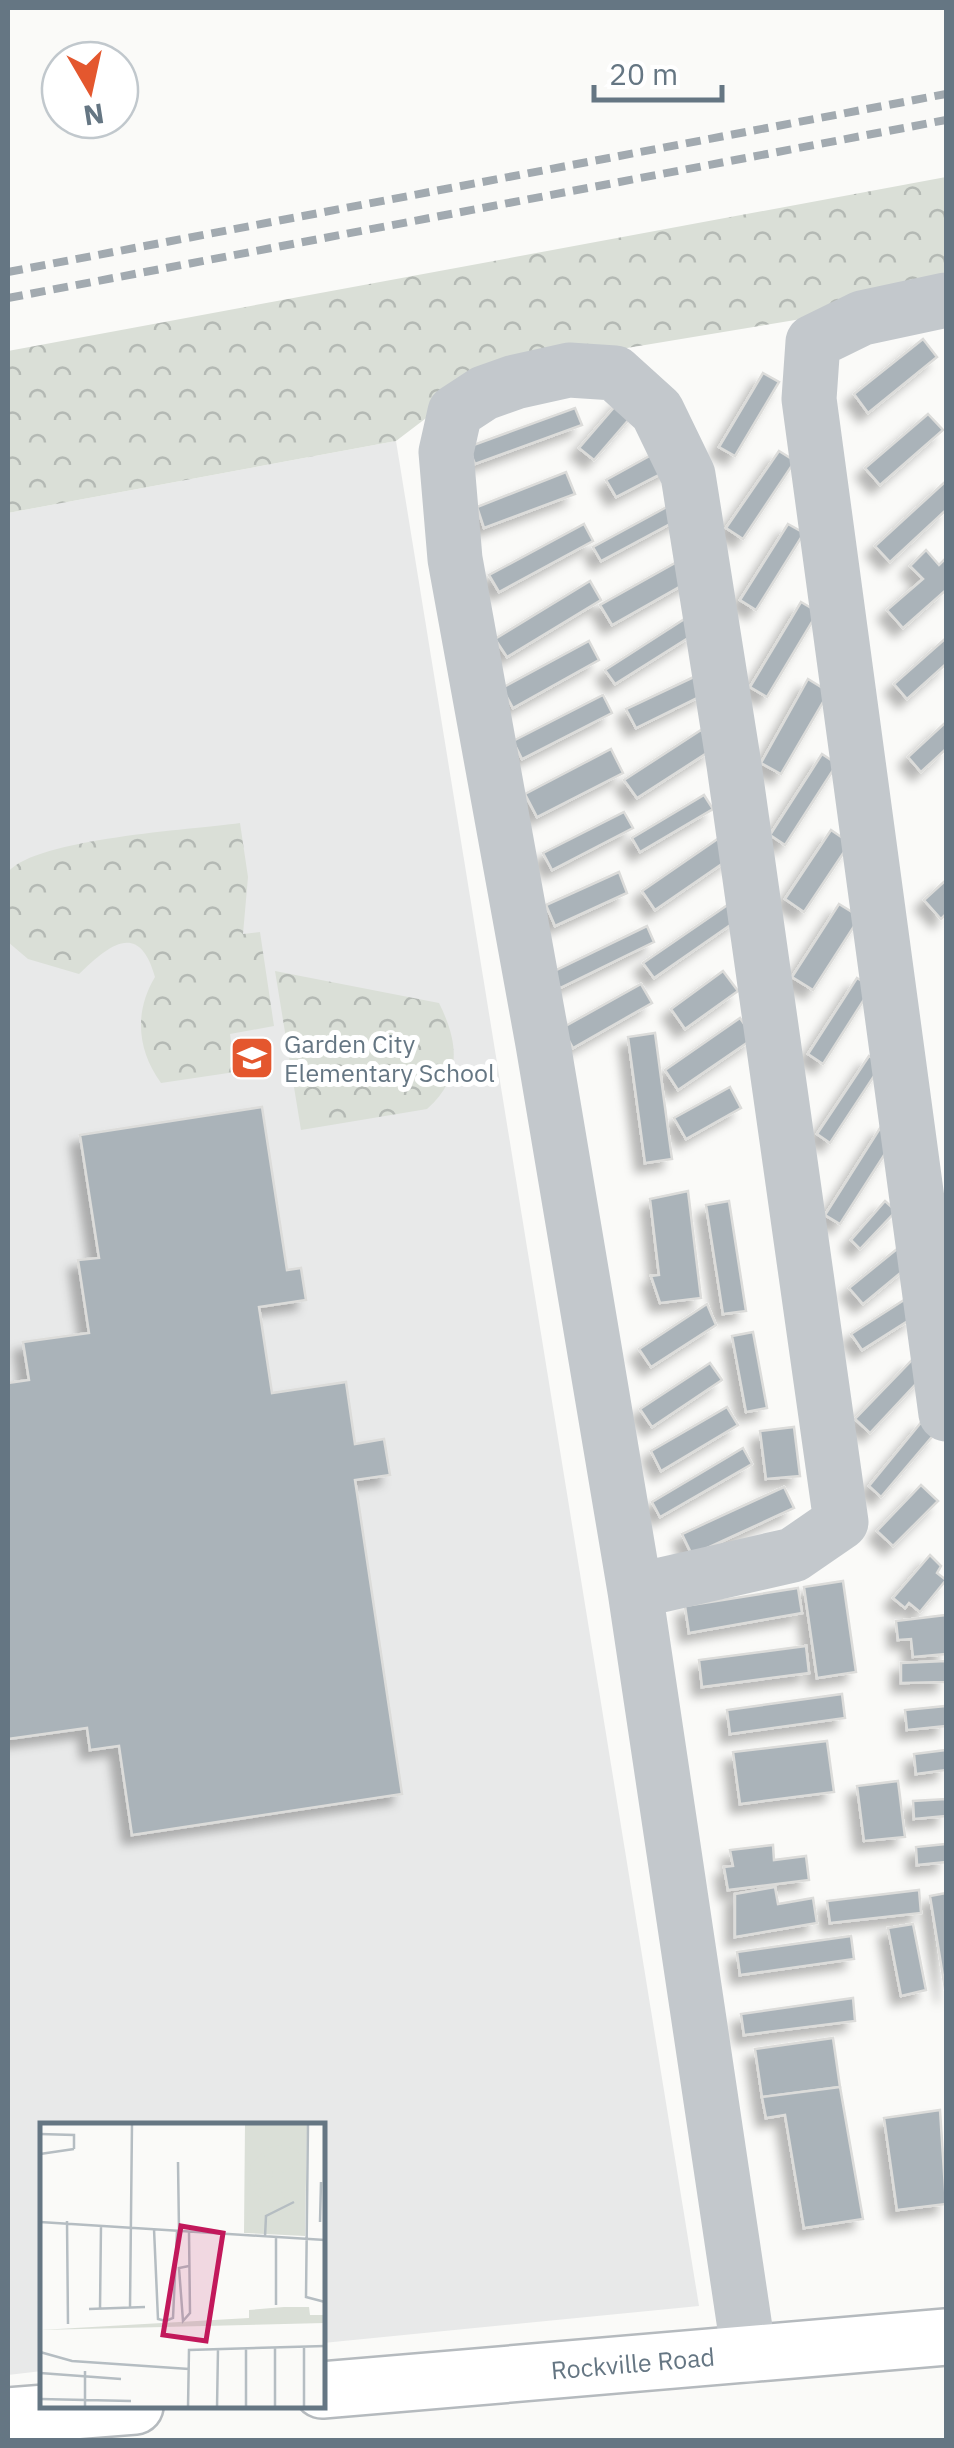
<svg xmlns="http://www.w3.org/2000/svg" width="954" height="2448" viewBox="0 0 954 2448" font-family="'IBM Plex Sans',sans-serif">
	<style>
		.built { fill: #e8e9e9 }
		.forest { fill: url(#forest-crowns) }
		.building { fill: #aab3b9; stroke: #dcdcda; stroke-width: 2.5; filter: url(#shadow) }
		.lines { fill: none; stroke-linecap: round; stroke-linejoin: round }
		.major-casing { stroke: #b5babe; stroke-width: 60 }
		.minor { stroke: #c3c8cc; stroke-width: 55 }
		.major { stroke: #fff; stroke-width: 55 }
		.rail { stroke: #a2aab0; stroke-width: 8; stroke-dasharray: 15 8; stroke-linecap: butt }
		.labels { text-anchor: middle; stroke-width: 10; stroke-linejoin: round; paint-order: stroke }
		.poi-label { font-size: 25px; fill: #657683; stroke: #fff; text-anchor: start }
		.street-label { font-size: 25px; fill: #657683; stroke: #fff }
		.inset-road { fill: none; stroke: #b5bdc2; stroke-width: 2.5 }
		.view { fill: #c2185b; fill-opacity: 0.15; stroke: #c2185b; stroke-width: 5 }
		.inset-edge { fill: none; stroke: #657683; stroke-width: 5 }
	</style>
	<defs>
		<pattern id="forest-crowns" width="20" height="18" patternUnits="userSpaceOnUse" patternTransform="scale(2.5)"><rect width="20" height="18" fill="#dadfd7"/><path d="M2 6a3 3 0 1 1 6 0M12 15a3 3 0 1 1 6 0" fill="none" stroke="#b4b9b4"/></pattern>
		<filter id="shadow"><feDropShadow dx="-9" dy="9" stdDeviation="5" flood-color="#0004"/></filter>
	</defs>
	<rect width="100%" height="100%" fill="#fafaf8"/>
	<polygon class="built" points="396,441 699,2306 323,2343 322,2126 42,2126 42,2371 8,2375 8,513"/>
	<g class="forest">
		<polygon points="946,177 946,295 488,371 396,441 8,513 8,351"/>
		<path d="M240 823 248 877 243 934 260 932 274 1026 230 1034 235 1072 161 1083C137 1050 134 1012 155 977 139 919 108 946 79 974L28 959 8 942V872C37 838 191 830 240 823Z"/>
		<path d="M275 971 439 1003C459 1043 462 1078 427 1109L301 1130Z"/>
	</g>
	<g class="building">
		<polygon points="923,339 937,357 868,413 854,394"/>
		<polygon points="763,373 779,382 735,456 719,447"/>
		<polygon points="623,397 637,410 594,460 579,448"/>
		<polygon points="575,408 582,425 475,464 468,447"/>
		<polygon points="928,414 943,430 880,485 865,468"/>
		<polygon points="664,448 674,467 616,497 606,480"/>
		<polygon points="779,451 795,461 743,539 726,528"/>
		<polygon points="566,472 575,494 484,528 477,507"/>
		<polygon points="946,481 946,510 890,562 875,546"/>
		<polygon points="676,502 683,517 601,561 593,547"/>
		<polygon points="584,524 593,541 499,592 489,575"/>
		<polygon points="788,524 804,533 756,610 740,600"/>
		<polygon points="926,550 939,565 946,558 946,590 903,628 887,610 923,579 910,566"/>
		<polygon points="684,558 695,578 612,625 600,605"/>
		<polygon points="590,581 601,600 507,657 495,639"/>
		<polygon points="801,602 818,612 767,697 750,687"/>
		<polygon points="686,618 696,633 615,684 605,670"/>
		<polygon points="946,638 946,664 907,699 894,684"/>
		<polygon points="589,641 599,660 513,708 502,688"/>
		<polygon points="698,675 707,693 636,728 626,709"/>
		<polygon points="808,679 829,692 781,774 761,763"/>
		<polygon points="603,695 612,713 522,759 513,741"/>
		<polygon points="946,722 946,749 921,772 908,757"/>
		<polygon points="701,730 713,749 637,798 624,780"/>
		<polygon points="611,749 623,773 537,817 525,794"/>
		<polygon points="822,754 837,764 785,845 770,835"/>
		<polygon points="704,795 713,809 640,852 632,838"/>
		<polygon points="624,812 633,828 552,870 543,853"/>
		<polygon points="831,830 850,843 804,912 785,899"/>
		<polygon points="719,838 732,857 655,910 642,891"/>
		<polygon points="619,872 627,893 555,926 546,905"/>
		<polygon points="946,880 946,914 941,919 924,900"/>
		<polygon points="729,904 739,919 654,978 643,963"/>
		<polygon points="839,904 860,917 813,990 792,977"/>
		<polygon points="647,926 654,942 560,988 552,972"/>
		<polygon points="723,971 738,991 685,1029 671,1009"/>
		<polygon points="857,978 872,987 823,1064 808,1054"/>
		<polygon points="641,984 652,1003 573,1048 562,1028"/>
		<polygon points="740,1018 754,1038 678,1090 665,1070"/>
		<polygon points="655,1033 672,1159 645,1163 628,1037"/>
		<polygon points="869,1056 882,1064 830,1143 817,1134"/>
		<polygon points="730,1087 741,1108 686,1139 674,1118"/>
		<polygon points="262,1107 287,1270 301,1268 306,1300 259,1307 272,1393 346,1382 355,1444 384,1439 390,1475 355,1480 402,1794 132,1835 119,1746 90,1750 87,1728 8,1739 8,1383 29,1380 23,1342 89,1333 78,1260 99,1258 80,1135"/>
		<polygon points="882,1125 897,1135 840,1224 825,1215"/>
		<polygon points="688,1191 701,1298 660,1303 651,1276 659,1275 650,1199"/>
		<polygon points="729,1201 746,1311 723,1314 706,1205"/>
		<polygon points="885,1201 896,1211 860,1249 851,1240"/>
		<polygon points="897,1249 910,1265 863,1304 849,1288"/>
		<polygon points="904,1300 914,1317 862,1350 851,1334"/>
		<polygon points="707,1304 716,1325 651,1367 639,1349"/>
		<polygon points="753,1332 767,1408 746,1412 732,1336"/>
		<polygon points="912,1360 926,1373 870,1433 855,1419"/>
		<polygon points="710,1363 722,1380 652,1427 640,1409"/>
		<polygon points="727,1407 738,1425 661,1471 651,1451"/>
		<polygon points="923,1420 936,1432 881,1497 869,1486"/>
		<polygon points="794,1427 800,1476 766,1479 760,1431"/>
		<polygon points="743,1448 752,1464 660,1517 652,1502"/>
		<polygon points="921,1485 938,1501 893,1546 877,1531"/>
		<polygon points="784,1487 794,1508 692,1555 682,1534"/>
		<polygon points="930,1555 941,1566 937,1573 946,1580 920,1612 909,1603 905,1608 893,1598"/>
		<polygon points="843,1581 856,1672 817,1678 804,1587"/>
		<polygon points="798,1588 802,1613 689,1633 685,1606"/>
		<polygon points="946,1615 946,1654 913,1657 911,1639 898,1640 896,1621"/>
		<polygon points="806,1646 809,1673 702,1687 699,1660"/>
		<polygon points="946,1661 946,1682 901,1683 901,1663"/>
		<polygon points="842,1694 845,1718 730,1734 727,1710"/>
		<polygon points="946,1706 946,1726 907,1730 905,1710"/>
		<polygon points="827,1741 834,1792 740,1804 733,1752"/>
		<polygon points="946,1750 946,1770 916,1774 914,1754"/>
		<polygon points="898,1781 905,1837 864,1841 857,1786"/>
		<polygon points="946,1799 946,1816 914,1819 913,1801"/>
		<polygon points="946,1844 946,1862 917,1865 916,1847"/>
		<polygon points="773,1845 774,1860 806,1856 809,1880 728,1890 724,1867 733,1866 730,1850"/>
		<polygon points="775,1887 778,1904 813,1898 817,1923 735,1937 735,1894"/>
		<polygon points="919,1890 921,1913 830,1923 827,1901"/>
		<polygon points="946,1893 946,1995 930,1896"/>
		<polygon points="913,1924 926,1990 901,1996 888,1928"/>
		<polygon points="851,1936 854,1959 740,1975 737,1952"/>
		<polygon points="853,1998 855,2021 744,2035 741,2014"/>
		<polygon points="833,2038 840,2087 762,2097 755,2049"/>
		<polygon points="840,2087 863,2219 804,2228 785,2115 766,2118 762,2097"/>
		<polygon points="940,2110 946,2204 897,2210 884,2118"/>
	</g>
	<g class="lines">
		<defs>
			<g id="major">
				<path id="s1" d="M322 2390 946 2337"/>
				<polyline points="8,2416 135,2406"/>
			</g>
		</defs>
		<use href="#major" class="major-casing"/>
		<g class="minor">
			<polyline points="946,300 862,318 813,342 809,399 946,1414"/>
			<polyline points="635,1591 793,1555 841,1522 734,765 688,475 657,411 615,373 569,370 515,382 484,393 455,412 446,452 455,559 543,1044 635,1591 749,2355"/>
		</g>
		<use href="#major" class="major"/>
		<g class="rail">
			<polyline points="8,272 946,94"/>
			<polyline points="8,298 946,120"/>
		</g>
	</g>
	<defs>
		<symbol id="school-square" viewBox="-11 -11 22 22"><rect x="-9" y="-9" width="18" height="18" rx="4" fill="#e4572e" stroke="#fff"/><path d="M0-5L7-2L0 1L-7-2ZM-4 1L0 2.5L4 1V4Q0 6-4 4Z" fill="#fff"/></symbol>
	</defs>
	<g fill-rule="evenodd">
		<use href="#school-square" x="227" y="1033" width="50" height="50"/>
	</g>
	<g class="labels">
		<g class="poi-label">
			<text x="284" y="1053">Garden City<tspan x="284" dy="29">Elementary School</tspan></text>
		</g>
		<g class="street-label">
			<text dy="9" stroke="none"><textPath href="#s1" startOffset="312">Rockville Road</textPath></text>
		</g>
	</g>
	<g transform="translate(40 2123)">
		<rect width="285" height="285" fill="#fafaf8"/>
		<path d="M205 0H267L265 113 204 110ZM244 184H269L270 192H285V200L0 207 209 195V187Z" fill="#dadfd7"/>
		<path d="M241 22 257 27 263 38 242 50 228 25ZM223 29 234 53 211 63 210 42ZM236 58 248 81 236 85 213 69Z" fill="#dadfd7"/>
		<path class="inset-road" d="M268 0 266 174 285 179M0 11 34 12V26M0 31 34 26M138 39 139 108M27 98 28 201M0 99 285 117M280 99 281 59M114 106 118 196 126 198 133 195 137 108M225 114 226 93 254 79M149 143 139 145 143 198 150 190 149 109M236 182V115M90 185 92 0M49 186 105 184M60 186 61 102M0 229 32 238 149 246M0 250 81 256M0 276 91 278M45 285V248M148 285 149 227 285 223M177 285 178 226M206 285V225M235 285V224M264 285V223"/>
		<path class="view" d="M141 103 183 110 166 218 123 212Z"/>
		<rect width="285" height="285" class="inset-edge"/>
	</g>
	<rect width="954" height="2448" fill="none" stroke="#657683" stroke-width="20"/>
	<g transform="translate(90 90) rotate(171)"><circle r="48" fill="#ffffff" stroke="#c1c8cd" stroke-width="2.5"/>
	<path d="M0-8L18 38L0 25L-18 38Z" fill="#e4572e"/>
	<text y="-15" font-size="28" font-weight="bold" text-anchor="middle" fill="#657683">N</text>
	</g>
	<path d="M594 85v15h128v-15" fill="none" stroke="#657683" stroke-width="5"/>
	<text x="609" y="85" font-size="30" fill="#657683" stroke="#ffffff" stroke-width="8" paint-order="stroke">20 m</text>
</svg>
